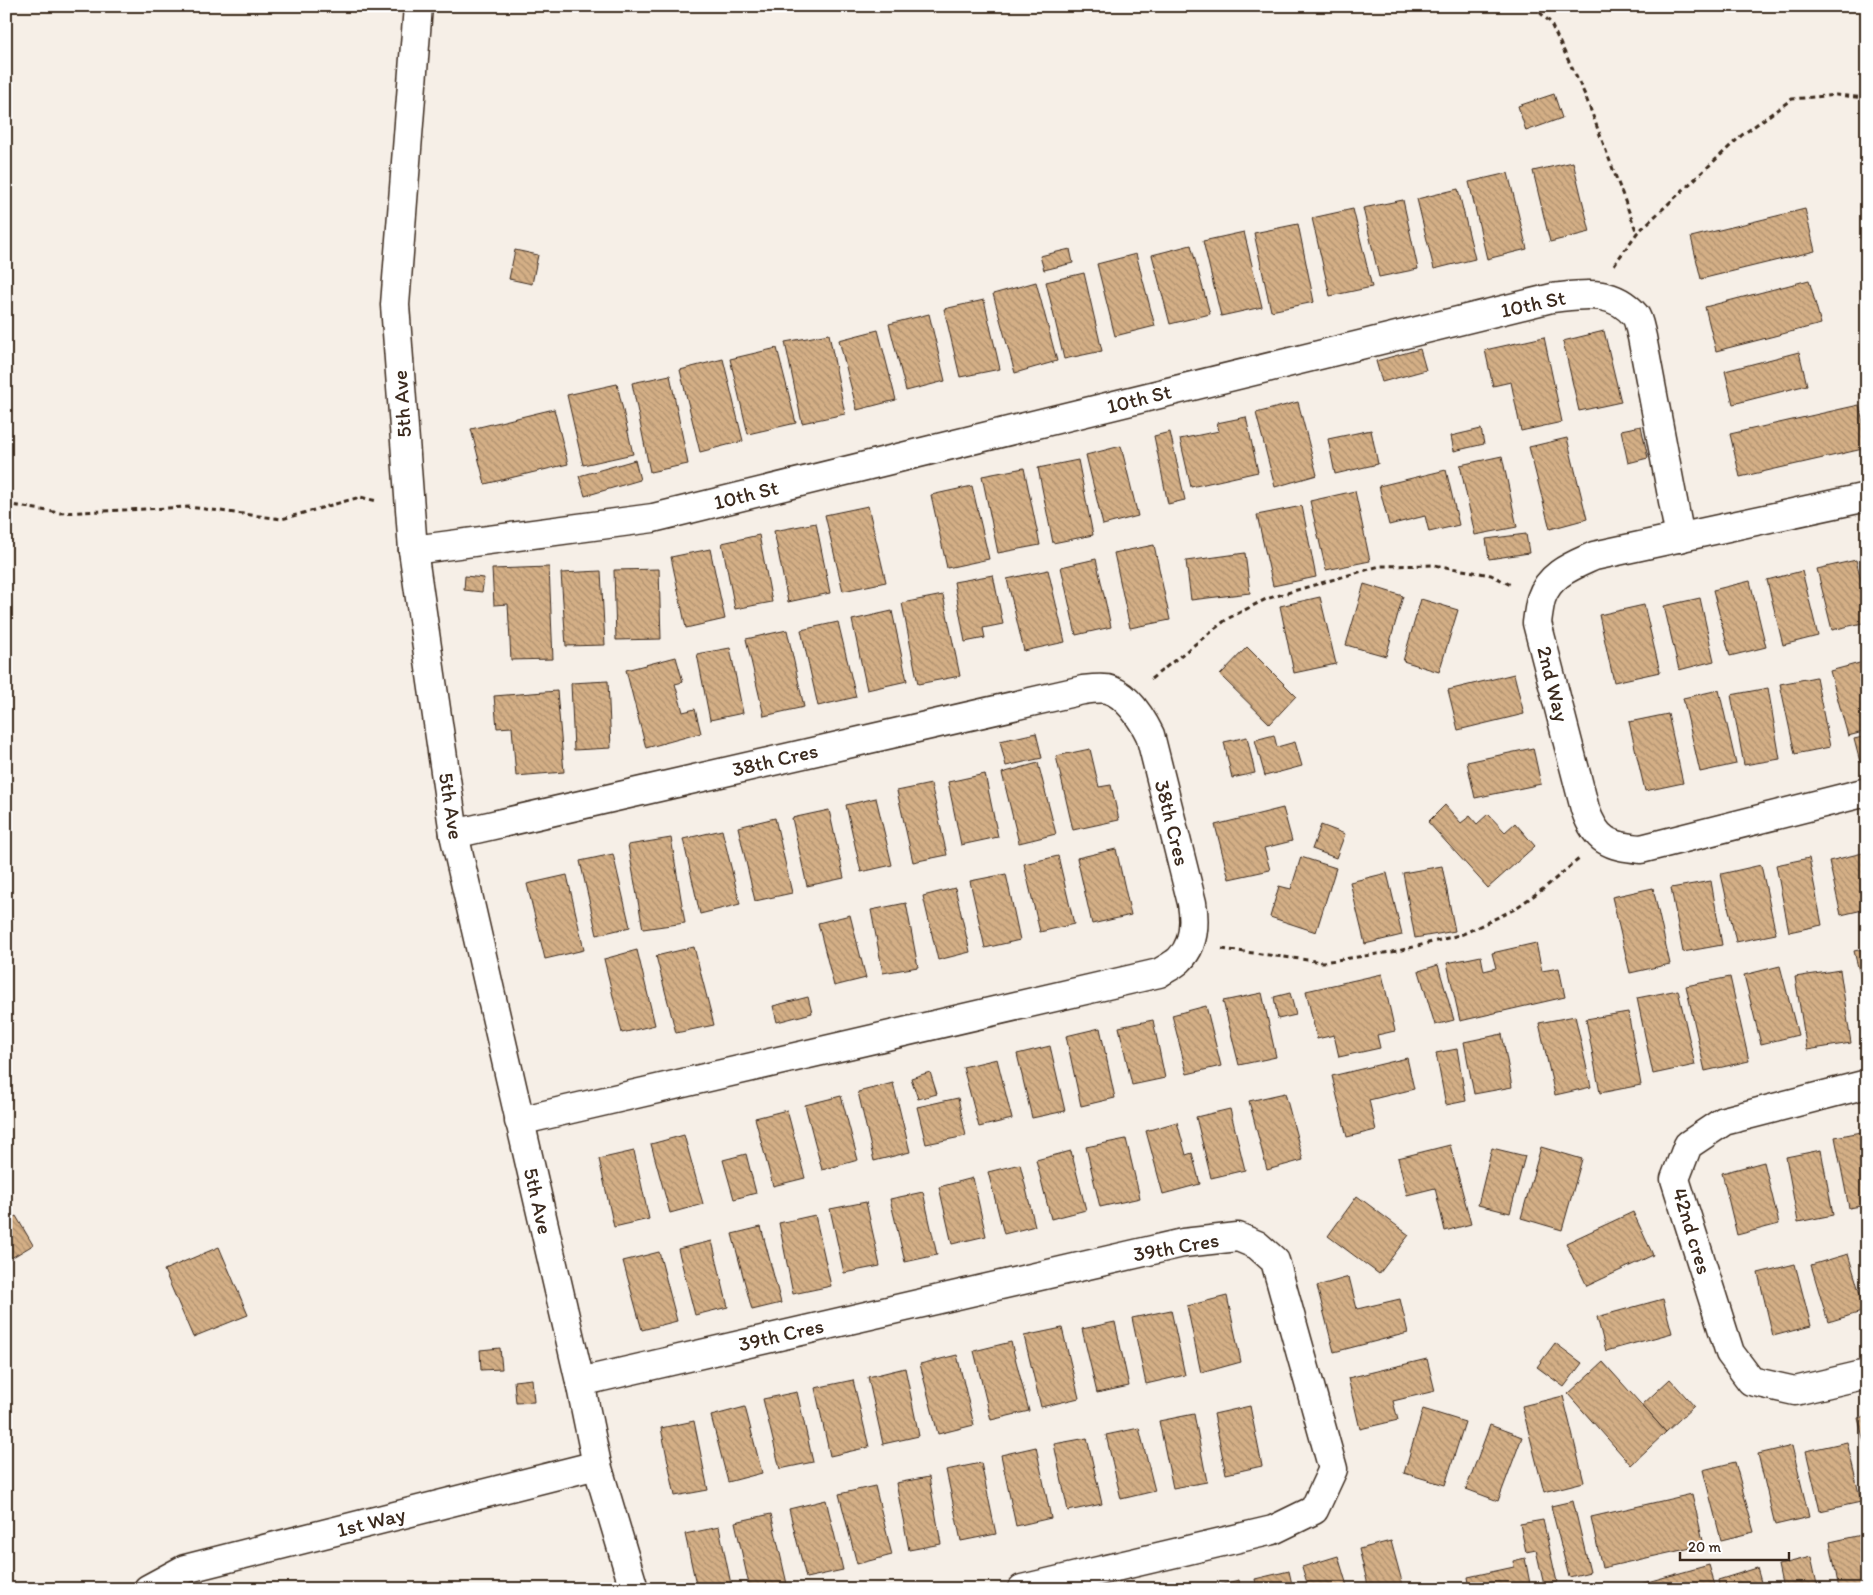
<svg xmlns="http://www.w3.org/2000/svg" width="1873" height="1595" viewBox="0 0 1873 1595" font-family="Itim,sans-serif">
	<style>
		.building { fill: url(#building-back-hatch); stroke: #3b2a1e }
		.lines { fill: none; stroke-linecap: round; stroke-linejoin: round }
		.minor-casing { stroke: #3b2a1e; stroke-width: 31 }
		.path { stroke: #3b2a1e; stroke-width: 3; stroke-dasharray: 5 4; stroke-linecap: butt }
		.minor { stroke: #fff; stroke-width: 28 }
		.labels { text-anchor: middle; stroke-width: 4; stroke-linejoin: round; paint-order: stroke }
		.street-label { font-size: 21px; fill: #3b2a1e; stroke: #fff }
	</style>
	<defs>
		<pattern id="building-back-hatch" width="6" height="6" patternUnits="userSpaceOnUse" patternTransform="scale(1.25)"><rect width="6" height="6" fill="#d4af86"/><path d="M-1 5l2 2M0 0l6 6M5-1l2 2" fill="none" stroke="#ad8f6d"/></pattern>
	</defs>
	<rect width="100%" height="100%" fill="#f6efe7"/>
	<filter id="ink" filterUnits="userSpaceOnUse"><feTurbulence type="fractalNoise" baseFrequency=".02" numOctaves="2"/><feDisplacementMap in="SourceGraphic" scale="10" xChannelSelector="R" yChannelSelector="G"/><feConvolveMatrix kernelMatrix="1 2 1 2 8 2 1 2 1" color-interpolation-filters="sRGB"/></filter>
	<g filter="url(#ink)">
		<g class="building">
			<polygon points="1554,94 1562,118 1526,131 1518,106"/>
			<polygon points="1573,162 1590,232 1550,242 1533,171"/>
			<polygon points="1508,173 1527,249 1487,259 1469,182"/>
			<polygon points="1458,189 1475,259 1434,269 1417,199"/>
			<polygon points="1403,200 1418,269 1379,277 1363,208"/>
			<polygon points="1353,209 1372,287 1330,296 1312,218"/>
			<polygon points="1805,209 1815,251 1701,279 1691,237"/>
			<polygon points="1298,224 1314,302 1271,311 1254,233"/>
			<polygon points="1244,232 1262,307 1221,316 1203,241"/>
			<polygon points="1191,245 1210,314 1170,324 1152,255"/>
			<polygon points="1070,249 1073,263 1044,270 1040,256"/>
			<polygon points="515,250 538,255 532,284 509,279"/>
			<polygon points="1136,254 1155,326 1115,336 1097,264"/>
			<polygon points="1084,273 1102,351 1064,359 1046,282"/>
			<polygon points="1809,280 1821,324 1716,351 1705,307"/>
			<polygon points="1036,282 1057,361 1015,373 993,294"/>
			<polygon points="984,300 1000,369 960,377 944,309"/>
			<polygon points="929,314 945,381 906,391 889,324"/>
			<polygon points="878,330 896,400 857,410 839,340"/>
			<polygon points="1604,331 1621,402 1579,411 1563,341"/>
			<polygon points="829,334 845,414 802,423 785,342"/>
			<polygon points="1544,337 1562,422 1521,431 1511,382 1493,386 1485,350"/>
			<polygon points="777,348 796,423 748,434 730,359"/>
			<polygon points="1420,349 1426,370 1382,382 1376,361"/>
			<polygon points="1799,352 1807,385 1733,404 1725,371"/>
			<polygon points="723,359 743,441 700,452 680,370"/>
			<polygon points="670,375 688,464 650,472 632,383"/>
			<polygon points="617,384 633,454 583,465 567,395"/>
			<polygon points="1298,402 1317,475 1275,487 1256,413"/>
			<polygon points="1859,405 1867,439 1867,448 1740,477 1730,434"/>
			<polygon points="554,409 568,464 485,484 471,429"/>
			<polygon points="1246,417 1258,472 1191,487 1180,439 1219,431 1217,423"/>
			<polygon points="1641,426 1648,458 1628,463 1621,430"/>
			<polygon points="1481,429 1484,444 1454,451 1451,436"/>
			<polygon points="1371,430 1378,464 1335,474 1328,439"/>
			<polygon points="1170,432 1185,500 1168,504 1154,436"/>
			<polygon points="1567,438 1587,519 1550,529 1529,447"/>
			<polygon points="1121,446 1138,516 1103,525 1086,455"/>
			<polygon points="1502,456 1517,527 1475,535 1460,465"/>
			<polygon points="635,460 640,480 585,496 579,476"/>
			<polygon points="1078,460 1093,535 1053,543 1038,468"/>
			<polygon points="1024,468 1040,545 998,553 982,476"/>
			<polygon points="1446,470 1459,525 1429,532 1425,516 1389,525 1379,486"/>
			<polygon points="972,486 989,559 947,568 931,495"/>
			<polygon points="1355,491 1370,561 1326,570 1310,501"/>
			<polygon points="868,506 886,582 843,591 825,515"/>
			<polygon points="1302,506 1316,577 1273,586 1257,515"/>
			<polygon points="816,523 830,593 788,602 774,531"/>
			<polygon points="1526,534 1529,553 1489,559 1486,539"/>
			<polygon points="759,535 772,602 735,609 722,543"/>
			<polygon points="1154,545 1170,620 1130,628 1114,553"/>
			<polygon points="710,549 725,619 686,628 671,557"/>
			<polygon points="1245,553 1250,593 1191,600 1186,561"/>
			<polygon points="1096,559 1111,627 1076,635 1061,567"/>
			<polygon points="1856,560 1867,604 1867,622 1832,630 1817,569"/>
			<polygon points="549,567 553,659 511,660 508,604 494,605 492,569"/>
			<polygon points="659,569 661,639 616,640 614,570"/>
			<polygon points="1048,570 1065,642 1024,651 1007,579"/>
			<polygon points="601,571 605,645 566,646 561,573"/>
			<polygon points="1802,571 1818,636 1783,645 1767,580"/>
			<polygon points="993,575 1003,624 983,628 985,638 965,642 954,582"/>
			<polygon points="465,576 484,578 482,592 464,590"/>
			<polygon points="1750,581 1766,647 1730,656 1713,590"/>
			<polygon points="1364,584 1403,596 1386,656 1346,645"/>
			<polygon points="943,595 960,676 918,684 902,603"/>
			<polygon points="1320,597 1336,664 1294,673 1280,606"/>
			<polygon points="1700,598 1714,661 1679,670 1664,606"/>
			<polygon points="1421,599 1458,610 1439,672 1403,661"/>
			<polygon points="1644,605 1660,672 1614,682 1599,615"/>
			<polygon points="892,611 907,681 867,690 852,620"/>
			<polygon points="838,622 856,697 818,706 801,630"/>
			<polygon points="787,630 804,707 764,716 746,639"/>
			<polygon points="1247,647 1296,696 1270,724 1220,675"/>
			<polygon points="730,648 743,713 710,720 697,654"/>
			<polygon points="676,657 683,682 675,684 683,712 695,709 701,733 646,748 626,670"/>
			<polygon points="1867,661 1867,731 1848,736 1830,671"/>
			<polygon points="1514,674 1524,714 1458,730 1448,690"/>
			<polygon points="1816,677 1830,747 1795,754 1780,684"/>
			<polygon points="608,681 611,748 574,750 571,683"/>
			<polygon points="1768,688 1780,759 1744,765 1731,695"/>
			<polygon points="1719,690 1736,764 1700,772 1683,698"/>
			<polygon points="557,691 564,772 516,776 512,727 497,728 494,696"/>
			<polygon points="1668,714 1683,783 1645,791 1629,722"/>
			<polygon points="1036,733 1042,758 1006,766 1000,741"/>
			<polygon points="1274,735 1277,747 1295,742 1302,766 1265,776 1255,740"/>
			<polygon points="1867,736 1867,760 1860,762 1854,739"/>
			<polygon points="1247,737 1255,773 1232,778 1224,742"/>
			<polygon points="1533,748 1541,784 1475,798 1467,762"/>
			<polygon points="1090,749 1099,787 1111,785 1119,820 1073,830 1056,756"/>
			<polygon points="1038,763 1056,834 1019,843 1002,773"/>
			<polygon points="985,774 998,837 961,845 948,782"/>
			<polygon points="931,784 947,855 913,862 897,791"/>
			<polygon points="876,798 892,865 861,872 846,805"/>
			<polygon points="1445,805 1461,823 1470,816 1477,824 1488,814 1505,832 1515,823 1535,846 1488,888 1428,822"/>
			<polygon points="1283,808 1292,841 1264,848 1270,870 1229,879 1215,825"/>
			<polygon points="829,810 844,878 807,886 792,818"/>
			<polygon points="775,818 792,893 755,901 738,827"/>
			<polygon points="1321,825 1345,834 1336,858 1312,849"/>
			<polygon points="722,830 740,904 700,914 683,839"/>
			<polygon points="671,838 685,923 643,929 628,845"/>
			<polygon points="1116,849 1131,915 1092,924 1077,858"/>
			<polygon points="1867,852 1867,909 1841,915 1829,861"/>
			<polygon points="613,854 630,927 597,935 580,861"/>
			<polygon points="1058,856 1074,924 1040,932 1024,864"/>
			<polygon points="1301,857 1336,868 1316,932 1270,917 1279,886 1291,889"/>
			<polygon points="1809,858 1822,925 1789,932 1776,865"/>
			<polygon points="1761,865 1776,934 1736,942 1721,874"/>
			<polygon points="1442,866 1455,931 1415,938 1403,873"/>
			<polygon points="1387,873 1402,935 1365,944 1350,882"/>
			<polygon points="1006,874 1020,940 985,948 970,881"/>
			<polygon points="567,875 584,950 545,959 527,884"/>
			<polygon points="1711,881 1722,945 1683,952 1671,888"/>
			<polygon points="955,888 970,952 938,960 923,896"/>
			<polygon points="1653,888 1670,964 1630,973 1612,897"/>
			<polygon points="906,903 918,967 883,973 871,910"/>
			<polygon points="850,915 866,978 834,986 818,923"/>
			<polygon points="1536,943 1542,971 1559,968 1565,997 1460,1021 1447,963 1481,956 1484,971 1496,968 1492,953"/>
			<polygon points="694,947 714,1025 676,1033 656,956"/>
			<polygon points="1867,948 1867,1003 1854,951"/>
			<polygon points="637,950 655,1025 622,1033 604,959"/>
			<polygon points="1438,965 1454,1020 1435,1025 1419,971"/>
			<polygon points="1780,966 1798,1035 1761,1044 1744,975"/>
			<polygon points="1840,970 1851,1043 1807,1050 1795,977"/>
			<polygon points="1382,974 1395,1031 1377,1035 1380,1048 1339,1057 1334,1035 1317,1039 1306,991"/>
			<polygon points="1730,977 1749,1061 1705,1071 1686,986"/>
			<polygon points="1678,990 1695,1065 1653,1074 1637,998"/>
			<polygon points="1262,993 1276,1057 1239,1065 1223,1001"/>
			<polygon points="1290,993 1296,1015 1278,1019 1274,997"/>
			<polygon points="808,997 812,1013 777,1022 773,1006"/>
			<polygon points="1206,1006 1221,1066 1187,1074 1172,1015"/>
			<polygon points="1628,1012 1641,1085 1600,1093 1586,1019"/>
			<polygon points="1575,1016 1591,1087 1555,1095 1539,1023"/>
			<polygon points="1153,1020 1165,1078 1132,1085 1119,1027"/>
			<polygon points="1100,1028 1115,1098 1081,1106 1066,1036"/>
			<polygon points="1502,1034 1512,1087 1474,1094 1464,1042"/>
			<polygon points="1050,1046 1065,1111 1032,1118 1017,1054"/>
			<polygon points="1457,1049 1466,1101 1446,1105 1436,1053"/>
			<polygon points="1407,1058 1414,1089 1369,1100 1376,1130 1347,1137 1332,1076"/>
			<polygon points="997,1059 1012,1119 979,1127 963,1067"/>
			<polygon points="930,1072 937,1094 918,1099 911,1078"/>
			<polygon points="893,1083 910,1152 874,1161 858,1092"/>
			<polygon points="1285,1093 1303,1160 1267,1170 1249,1101"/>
			<polygon points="841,1096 858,1160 822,1170 805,1105"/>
			<polygon points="958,1098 966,1136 926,1144 917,1107"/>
			<polygon points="1230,1109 1245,1170 1211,1178 1196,1117"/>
			<polygon points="787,1110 805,1178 773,1186 755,1118"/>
			<polygon points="1177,1122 1186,1155 1192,1153 1200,1184 1163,1194 1146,1131"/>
			<polygon points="1867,1131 1867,1205 1849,1208 1835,1137"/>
			<polygon points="684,1135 703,1204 670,1213 651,1144"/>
			<polygon points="1126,1139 1140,1198 1100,1207 1086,1147"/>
			<polygon points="1450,1145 1471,1224 1445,1231 1435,1188 1407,1195 1398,1158"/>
			<polygon points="1541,1147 1582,1159 1562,1230 1521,1218"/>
			<polygon points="1492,1148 1525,1156 1510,1213 1478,1205"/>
			<polygon points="1821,1150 1833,1215 1798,1222 1786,1157"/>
			<polygon points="634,1151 649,1219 614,1227 599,1159"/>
			<polygon points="1071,1151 1086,1210 1051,1219 1036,1160"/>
			<polygon points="746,1154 756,1193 734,1199 723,1160"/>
			<polygon points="1764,1162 1779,1224 1737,1235 1722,1173"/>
			<polygon points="1020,1164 1035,1226 1004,1234 988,1172"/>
			<polygon points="973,1178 986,1236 952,1244 939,1187"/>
			<polygon points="923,1192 937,1255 905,1262 890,1199"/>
			<polygon points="1357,1196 1409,1235 1379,1274 1328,1236"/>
			<polygon points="866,1202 880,1266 844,1273 830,1209"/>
			<polygon points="1633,1212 1653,1255 1587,1286 1566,1243"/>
			<polygon points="815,1215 831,1286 793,1294 779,1223"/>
			<polygon points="16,1216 33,1245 6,1261 6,1222"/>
			<polygon points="761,1227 781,1303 752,1310 732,1234"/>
			<polygon points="712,1241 728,1307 695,1315 678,1249"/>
			<polygon points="219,1247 248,1315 193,1337 164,1270"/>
			<polygon points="659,1252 677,1321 642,1330 623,1261"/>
			<polygon points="1848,1254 1865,1311 1828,1322 1811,1265"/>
			<polygon points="1795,1264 1811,1326 1773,1336 1758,1273"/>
			<polygon points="1349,1277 1357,1309 1400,1299 1408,1333 1334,1352 1317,1286"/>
			<polygon points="1227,1296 1241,1362 1201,1373 1187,1306"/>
			<polygon points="1663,1299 1672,1333 1606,1351 1597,1317"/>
			<polygon points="1171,1310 1185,1375 1146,1384 1132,1318"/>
			<polygon points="1115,1322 1129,1386 1097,1393 1082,1329"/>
			<polygon points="1062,1328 1079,1398 1041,1407 1024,1336"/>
			<polygon points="1011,1342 1029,1411 991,1420 974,1351"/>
			<polygon points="1555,1343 1582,1363 1564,1387 1537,1367"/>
			<polygon points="500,1348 502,1369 481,1370 480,1350"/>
			<polygon points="957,1355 974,1425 938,1434 920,1364"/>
			<polygon points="1427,1359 1435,1391 1393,1401 1398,1420 1360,1429 1348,1378"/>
			<polygon points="1603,1362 1666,1432 1631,1465 1568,1394"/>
			<polygon points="905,1368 919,1436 883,1444 868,1377"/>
			<polygon points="532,1379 534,1402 516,1403 514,1381"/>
			<polygon points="1670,1379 1694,1406 1666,1432 1642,1405"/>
			<polygon points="853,1380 869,1447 830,1456 815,1388"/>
			<polygon points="797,1392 813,1462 780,1469 763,1399"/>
			<polygon points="1563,1396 1584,1482 1544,1492 1522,1406"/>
			<polygon points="1250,1406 1262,1466 1226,1474 1214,1414"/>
			<polygon points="745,1407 762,1473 728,1482 711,1416"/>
			<polygon points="1423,1409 1465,1422 1445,1485 1404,1473"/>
			<polygon points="1194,1414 1207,1482 1173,1488 1159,1421"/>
			<polygon points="1867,1416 1867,1453 1858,1418"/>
			<polygon points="694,1421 708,1490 675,1496 661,1428"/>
			<polygon points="1490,1425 1522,1437 1498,1501 1466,1489"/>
			<polygon points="1139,1428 1155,1491 1121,1499 1106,1435"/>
			<polygon points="1087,1438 1102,1504 1068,1511 1054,1444"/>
			<polygon points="1847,1442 1861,1502 1820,1511 1806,1451"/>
			<polygon points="1792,1446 1809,1517 1775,1525 1758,1454"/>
			<polygon points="1036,1447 1051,1518 1016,1526 1001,1455"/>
			<polygon points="1735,1462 1754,1532 1721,1540 1703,1470"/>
			<polygon points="981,1463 996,1534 961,1541 946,1470"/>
			<polygon points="929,1477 941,1544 909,1550 896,1483"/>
			<polygon points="875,1486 892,1555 857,1564 839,1494"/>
			<polygon points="1692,1494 1704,1545 1602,1568 1591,1517"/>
			<polygon points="826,1500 843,1570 806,1578 789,1509"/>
			<polygon points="1573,1501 1590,1572 1569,1577 1551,1506"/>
			<polygon points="771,1514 787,1584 766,1589 750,1589 735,1522"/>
			<polygon points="1543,1520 1557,1582 1544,1585 1536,1550 1526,1552 1520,1524"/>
			<polygon points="719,1527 732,1589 697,1589 685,1534"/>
			<polygon points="1866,1534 1867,1589 1839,1589 1830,1542"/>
			<polygon points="1391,1541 1404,1589 1369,1589 1359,1549"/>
			<polygon points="1338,1556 1348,1589 1309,1589 1302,1567"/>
			<polygon points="1811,1557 1818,1589 1783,1589 1778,1565"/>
			<polygon points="1525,1558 1531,1589 1470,1589 1468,1577 1514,1567 1513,1561"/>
			<polygon points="1709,1565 1716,1589 1622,1589"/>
			<polygon points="1757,1568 1763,1589 1720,1589 1718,1580"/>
			<polygon points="1289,1571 1293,1589 1257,1589 1255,1579"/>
			<polygon points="1239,1580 1241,1589 1202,1589"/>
		</g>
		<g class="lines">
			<defs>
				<g id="minor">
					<polyline points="418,6 395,305 413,550 454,834 580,1382 597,1465 634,1589"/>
					<path d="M1867 497 1594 556C1572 566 1549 574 1541 599 1539 607 1538 615 1537 623L1585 809C1596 841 1609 846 1641 849L1867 792"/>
					<path d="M413 550 653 518 1552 298C1582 295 1612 288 1635 315 1639 320 1640 330 1642 337L1680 538"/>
					<path d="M454 834 1083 690C1091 689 1100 688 1107 689 1126 693 1142 719 1150 735L1192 903C1195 922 1195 945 1179 960 1174 965 1165 969 1159 973L519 1121"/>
					<polyline points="1867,1084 1724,1121 1688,1145 1675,1179 1730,1353 1751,1381 1795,1391 1867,1374"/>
					<polyline points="580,1382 1183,1243 1238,1237 1257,1245 1275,1261 1333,1469 1314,1510 1273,1530 1022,1589"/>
					<polyline points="148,1589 185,1569 597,1465"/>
				</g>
			</defs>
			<use href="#minor" class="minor-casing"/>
			<g class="path">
				<polyline points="1533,6 1550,22 1585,95 1637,233"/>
				<polyline points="1614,265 1637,233 1742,135 1792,99 1836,95 1867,98"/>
				<polyline points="6,504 60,513 189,507 282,519 360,497 377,501"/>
				<polyline points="1151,679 1227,619 1266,599 1380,566 1434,565 1491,575 1511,585"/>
				<polyline points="1222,949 1323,962 1398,951 1463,934 1513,910 1543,889 1579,859"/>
			</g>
			<use href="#minor" class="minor"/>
		</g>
	</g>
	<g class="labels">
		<g class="street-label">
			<text transform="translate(1533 304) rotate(-12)" y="7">10th St</text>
			<text transform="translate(1139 399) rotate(-14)" y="7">10th St</text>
			<text transform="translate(402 404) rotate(-94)" y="7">5th Ave</text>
			<text transform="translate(746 495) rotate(-14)" y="7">10th St</text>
			<text transform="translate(1553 684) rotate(76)" y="7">2nd Way</text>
			<text transform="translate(775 760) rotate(-13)" y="7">38th Cres</text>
			<text transform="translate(451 806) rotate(81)" y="7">5th Ave</text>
			<text transform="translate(1172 823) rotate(76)" y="7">38th Cres</text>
			<text transform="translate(538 1201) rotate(77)" y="7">5th Ave</text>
			<text transform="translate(1692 1231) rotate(73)" y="7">42nd cres</text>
			<text transform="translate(1176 1247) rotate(-10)" y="7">39th Cres</text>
			<text transform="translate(781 1335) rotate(-13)" y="7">39th Cres</text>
			<text transform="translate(371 1522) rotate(-14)" y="7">1st Way</text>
		</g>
	</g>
	<rect width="1873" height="1595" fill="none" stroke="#fff" stroke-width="25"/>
	<rect x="12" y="12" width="1848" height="1570" fill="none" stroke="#3b2a1e" stroke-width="2" filter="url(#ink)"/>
	<path d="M1680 1552v8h109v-8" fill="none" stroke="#3b2a1e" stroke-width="2.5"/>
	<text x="1688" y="1552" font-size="15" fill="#3b2a1e" stroke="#ffffff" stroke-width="4" paint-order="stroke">20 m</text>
</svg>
